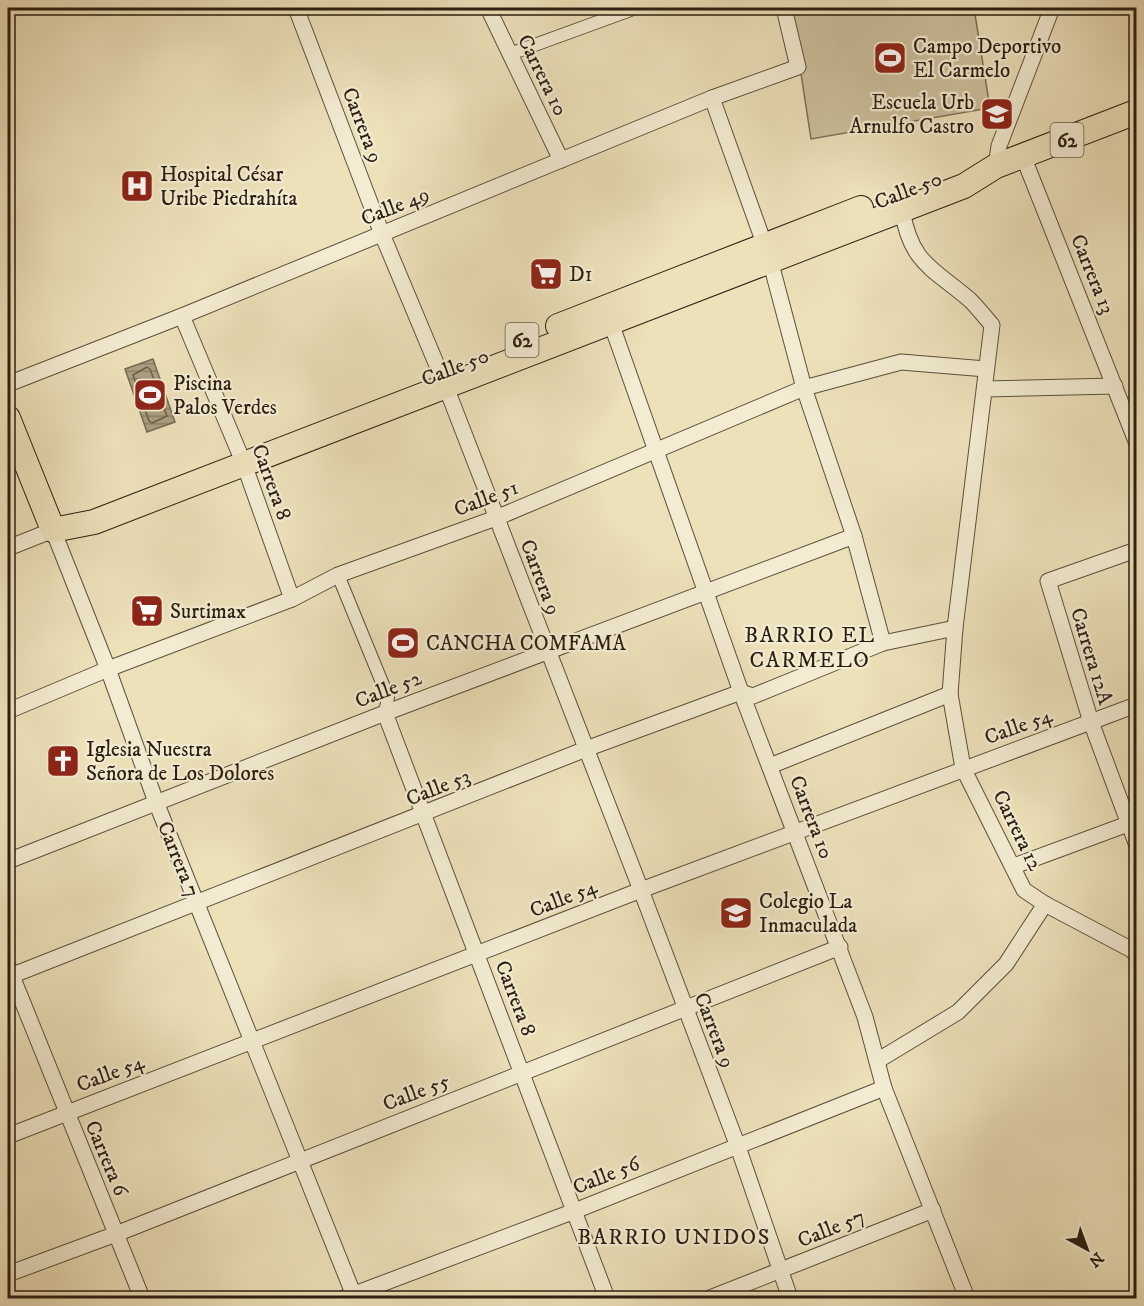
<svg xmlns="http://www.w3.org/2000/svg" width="1144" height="1306" viewBox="0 0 1144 1306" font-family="'IM FELL DW Pica',serif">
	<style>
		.green { fill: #ccc09d; stroke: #7b6f58; stroke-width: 1.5 }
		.water { fill: url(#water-rules); stroke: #776b55; stroke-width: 1.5 }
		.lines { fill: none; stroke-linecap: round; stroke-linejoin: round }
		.shore { stroke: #6a5e4a; stroke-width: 1.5 }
		.pedestrian-casing { stroke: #5b4f3c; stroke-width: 14 }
		.minor-casing { stroke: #5b4f3c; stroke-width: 17 }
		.primary-casing { stroke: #2a1e12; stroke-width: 26 }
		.pedestrian { stroke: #f3ecd2; stroke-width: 12 }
		.minor { stroke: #f3ecd2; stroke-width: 15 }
		.primary { stroke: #ede1ba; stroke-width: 24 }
		.labels { text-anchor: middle; stroke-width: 4.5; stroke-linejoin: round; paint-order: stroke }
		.shield { fill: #f3ecd2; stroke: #665c4c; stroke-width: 1.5 }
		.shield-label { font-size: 20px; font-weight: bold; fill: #2a1e12 }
		.poi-label { font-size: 21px; fill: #2a1e12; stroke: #f3ecd2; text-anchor: start }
		.street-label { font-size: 21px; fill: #2a1e12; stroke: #f3ecd2 }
		.neighbourhood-label { font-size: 22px; letter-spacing: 1.5px; fill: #2a1e12; stroke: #f3ecd2 }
	</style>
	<defs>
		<pattern id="water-rules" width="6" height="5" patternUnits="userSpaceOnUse" patternTransform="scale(1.5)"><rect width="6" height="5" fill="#ab9f81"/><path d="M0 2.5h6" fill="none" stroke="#8b8168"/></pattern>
	</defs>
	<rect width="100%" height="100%" fill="#ede1ba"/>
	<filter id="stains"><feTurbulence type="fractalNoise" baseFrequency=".00333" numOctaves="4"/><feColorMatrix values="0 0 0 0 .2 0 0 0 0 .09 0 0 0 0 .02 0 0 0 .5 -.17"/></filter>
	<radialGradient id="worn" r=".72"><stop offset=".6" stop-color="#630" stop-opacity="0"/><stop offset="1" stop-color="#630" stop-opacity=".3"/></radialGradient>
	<polygon class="green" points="791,8 974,8 990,108 811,139"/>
	<polygon class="water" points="153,359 175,422 147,432 125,369"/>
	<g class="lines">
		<polygon class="shore" points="147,367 150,369 167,416 152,423 149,421 133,375"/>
		<defs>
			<g id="pedestrian">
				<polyline points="510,54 636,8"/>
				<polyline points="338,575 388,697 385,713"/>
			</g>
			<g id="minor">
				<polyline points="296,8 382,234 446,387 641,890 737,1144 790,1298"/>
				<polyline points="488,8 561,160"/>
				<polyline points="712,98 770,260 804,388 854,536 883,643"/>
				<polyline points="1023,156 1136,441"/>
				<polyline points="996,166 999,146 1052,8"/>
				<path d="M902 210C911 264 933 268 970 300 978 308 985 317 992 325L955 628 950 694 963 768 1024 890 1045 904 1132 950 1136 955"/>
				<polyline points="182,316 244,464 292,599"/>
				<polyline points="611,323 741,692 865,1017 884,1088 967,1298"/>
				<polyline points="8,384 182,316 712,98 798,67 784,8"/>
				<polyline points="985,389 1115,386"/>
				<polyline points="8,548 53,530 108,669 156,802 355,1298"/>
				<polyline points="1136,550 1048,581 1091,722 1136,843"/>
				<polyline points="8,711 108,669 292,599 338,575 496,518 804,388 901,362 986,369"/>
				<polyline points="385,713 607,1298"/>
				<polyline points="770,766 950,694"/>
				<polyline points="8,861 385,713 854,536"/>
				<polyline points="1014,866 1136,821"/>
				<polyline points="8,966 142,1298"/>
				<polyline points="8,977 586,749 741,692 753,696 883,643 955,628"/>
				<polyline points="877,1061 958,1012 1006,964 1045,904"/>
				<polyline points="8,1136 641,890 1136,705"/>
				<polyline points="8,1274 116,1234 840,947"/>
				<polyline points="344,1298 572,1212 884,1088"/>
				<polyline points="710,1298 933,1210"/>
			</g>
			<g id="primary">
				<polyline points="558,326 861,208"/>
				<polyline points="8,418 53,530"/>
				<polyline points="53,530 94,522 964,186 996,166 1136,112"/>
			</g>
		</defs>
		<use href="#pedestrian" class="pedestrian-casing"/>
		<use href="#minor" class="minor-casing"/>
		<use href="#primary" class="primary-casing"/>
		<use href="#pedestrian" class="pedestrian"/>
		<use href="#minor" class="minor"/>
		<use href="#primary" class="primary"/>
	</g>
	<defs>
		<symbol id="stadium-square" viewBox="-11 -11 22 22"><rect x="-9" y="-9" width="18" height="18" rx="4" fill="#8f2418" stroke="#f3ecd2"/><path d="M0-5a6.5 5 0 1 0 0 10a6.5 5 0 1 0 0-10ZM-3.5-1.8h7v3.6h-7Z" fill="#fff"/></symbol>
		<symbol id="school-square" viewBox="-11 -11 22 22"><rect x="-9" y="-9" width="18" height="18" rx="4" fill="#8f2418" stroke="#f3ecd2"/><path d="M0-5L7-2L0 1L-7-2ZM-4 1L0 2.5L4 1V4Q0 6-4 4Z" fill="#fff"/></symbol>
		<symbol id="hospital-square" viewBox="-11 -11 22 22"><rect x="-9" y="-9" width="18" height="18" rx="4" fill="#8f2418" stroke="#f3ecd2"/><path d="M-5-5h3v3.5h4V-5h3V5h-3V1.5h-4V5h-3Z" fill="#fff"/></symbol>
		<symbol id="supermarket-square" viewBox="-11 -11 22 22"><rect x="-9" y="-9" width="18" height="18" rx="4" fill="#8f2418" stroke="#f3ecd2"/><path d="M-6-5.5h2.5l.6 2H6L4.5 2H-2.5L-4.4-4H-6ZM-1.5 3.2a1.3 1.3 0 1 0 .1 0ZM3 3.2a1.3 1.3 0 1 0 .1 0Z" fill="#fff"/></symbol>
		<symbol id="church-square" viewBox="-11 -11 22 22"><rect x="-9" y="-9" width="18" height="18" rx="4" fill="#8f2418" stroke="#f3ecd2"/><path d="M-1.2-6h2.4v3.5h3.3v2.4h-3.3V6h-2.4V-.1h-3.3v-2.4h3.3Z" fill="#fff"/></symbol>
	</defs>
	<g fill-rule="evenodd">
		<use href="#stadium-square" x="871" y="39" width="38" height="38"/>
		<use href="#school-square" x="978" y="95" width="38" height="38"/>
		<use href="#hospital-square" x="118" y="167" width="38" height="38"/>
		<use href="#supermarket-square" x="527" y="255" width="38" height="38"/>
		<use href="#stadium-square" x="131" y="376" width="38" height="38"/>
		<use href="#supermarket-square" x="128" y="592" width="38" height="38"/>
		<use href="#stadium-square" x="384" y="624" width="38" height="38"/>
		<use href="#church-square" x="44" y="742" width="38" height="38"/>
		<use href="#school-square" x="717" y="894" width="38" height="38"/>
	</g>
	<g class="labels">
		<g class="shield">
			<rect x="1050.5" y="123" width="33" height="34" rx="4.5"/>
			<rect x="505.5" y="323" width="33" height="34" rx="4.5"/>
		</g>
		<g class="shield-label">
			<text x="1067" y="147">62</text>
			<text x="522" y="347">62</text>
		</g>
		<g class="poi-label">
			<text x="913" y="53">Campo Deportivo<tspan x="913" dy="24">El Carmelo</tspan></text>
			<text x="974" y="109" text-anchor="end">Escuela Urb<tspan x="974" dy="24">Arnulfo Castro</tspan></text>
			<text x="160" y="181">Hospital César<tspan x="160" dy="24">Uribe Piedrahíta</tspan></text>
			<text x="569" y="281">D1</text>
			<text x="173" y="390">Piscina<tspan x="173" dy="24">Palos Verdes</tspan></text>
			<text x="170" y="618">Surtimax</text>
			<text x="426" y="650">CANCHA COMFAMA</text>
			<text x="86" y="756">Iglesia Nuestra<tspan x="86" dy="24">Señora de Los Dolores</tspan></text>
			<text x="759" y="908">Colegio La<tspan x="759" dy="24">Inmaculada</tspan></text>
		</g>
		<g class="street-label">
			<text transform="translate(543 75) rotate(64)" y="7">Carrera 10</text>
			<text transform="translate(363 125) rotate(69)" y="7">Carrera 9</text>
			<text transform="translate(908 190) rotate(-21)" y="7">Calle 50</text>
			<text transform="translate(395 206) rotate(-22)" y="7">Calle 49</text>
			<text transform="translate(1093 274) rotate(68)" y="7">Carrera 13</text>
			<text transform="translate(455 367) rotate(-21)" y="7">Calle 50</text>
			<text transform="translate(272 482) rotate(70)" y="7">Carrera 8</text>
			<text transform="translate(486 498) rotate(-21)" y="7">Calle 51</text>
			<text transform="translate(541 577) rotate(69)" y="7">Carrera 9</text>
			<text transform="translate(1092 656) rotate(73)" y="7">Carrera 12A</text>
			<text transform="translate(388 689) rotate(-21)" y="7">Calle 52</text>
			<text transform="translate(1018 726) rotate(-20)" y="7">Calle 54</text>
			<text transform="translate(438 787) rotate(-22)" y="7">Calle 53</text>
			<text transform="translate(812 817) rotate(69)" y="7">Carrera 10</text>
			<text transform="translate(1018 830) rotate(64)" y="7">Carrera 12</text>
			<text transform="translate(179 859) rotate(68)" y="7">Carrera 7</text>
			<text transform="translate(563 898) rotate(-22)" y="7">Calle 54</text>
			<text transform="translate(516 998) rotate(69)" y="7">Carrera 8</text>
			<text transform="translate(715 1030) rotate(69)" y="7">Carrera 9</text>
			<text transform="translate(110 1073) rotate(-21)" y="7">Calle 54</text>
			<text transform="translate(416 1092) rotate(-21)" y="7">Calle 55</text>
			<text transform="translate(107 1158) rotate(67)" y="7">Carrera 6</text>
			<text transform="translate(606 1175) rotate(-22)" y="7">Calle 56</text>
			<text transform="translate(831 1228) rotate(-22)" y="7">Calle 57</text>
		</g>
		<g class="neighbourhood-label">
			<text x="810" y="642">BARRIO EL<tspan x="810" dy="25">CARMELO</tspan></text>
			<text x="674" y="1244">BARRIO UNIDOS</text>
		</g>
	</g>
	<rect width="1144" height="1306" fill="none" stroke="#ede1ba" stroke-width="30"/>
	<rect x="9" y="9" width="1126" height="1288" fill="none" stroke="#2a1e12" stroke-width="3"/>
	<rect x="15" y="15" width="1114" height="1276" fill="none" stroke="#2a1e12" stroke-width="1.5"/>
	<g transform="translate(1087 1249) rotate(139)" stroke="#f3ecd2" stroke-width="4.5" paint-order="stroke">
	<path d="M0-4.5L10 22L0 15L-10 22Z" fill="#2a1e12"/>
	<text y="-9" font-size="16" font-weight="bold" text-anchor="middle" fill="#2a1e12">N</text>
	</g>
	<rect width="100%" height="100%" filter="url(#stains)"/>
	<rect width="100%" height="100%" fill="url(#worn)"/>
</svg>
